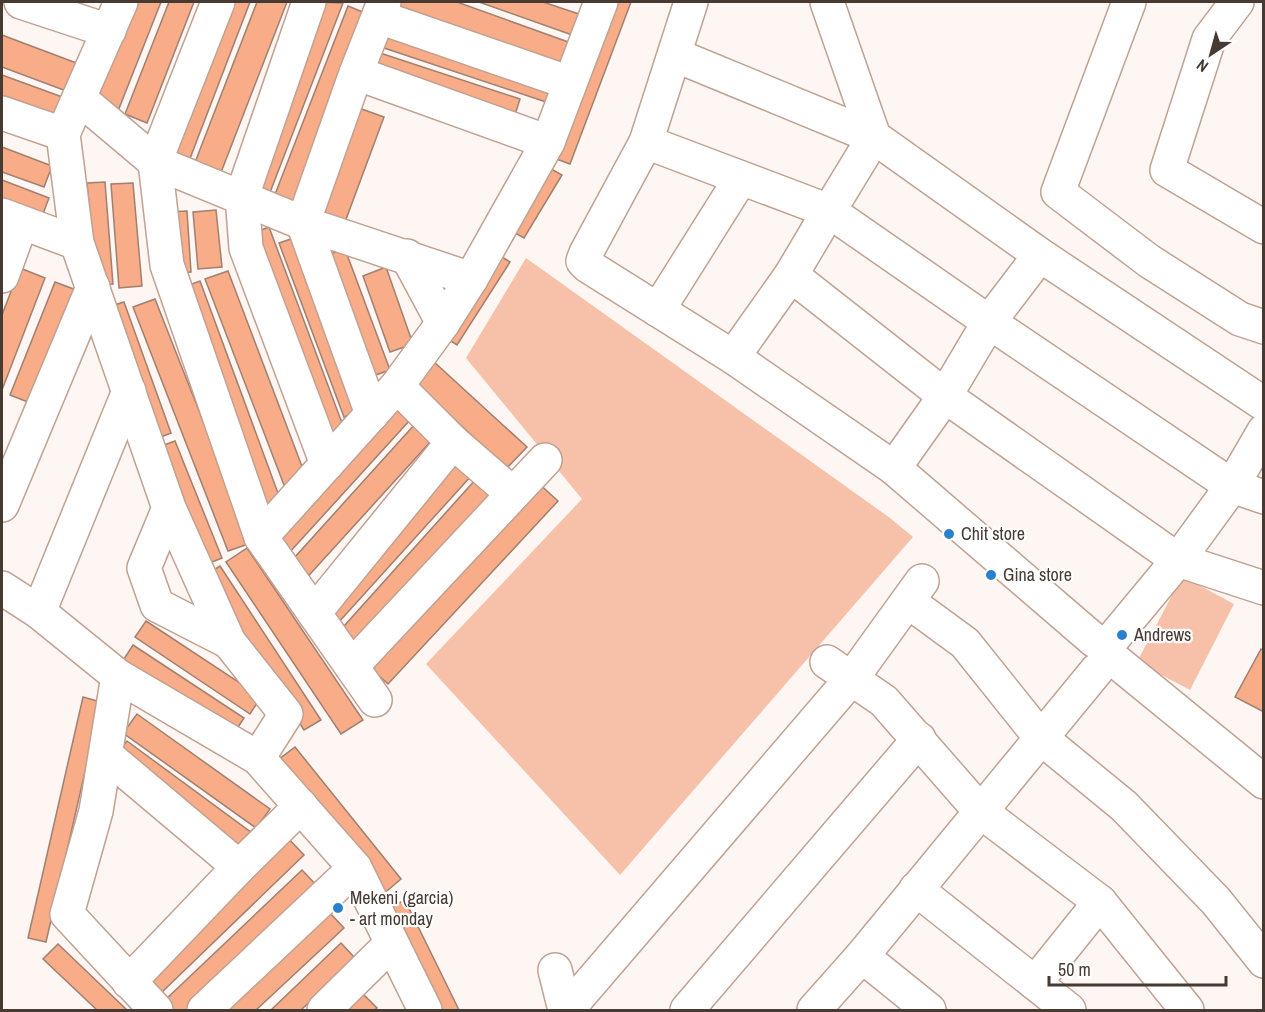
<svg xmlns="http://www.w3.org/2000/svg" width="1265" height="1012" viewBox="0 0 1265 1012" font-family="'Archivo Narrow',sans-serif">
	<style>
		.green { fill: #f6c1a8 }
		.building { fill: #f8ac87; stroke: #9f8071; stroke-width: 1.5 }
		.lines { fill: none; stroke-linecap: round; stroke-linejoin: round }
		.minor-casing { stroke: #c1a192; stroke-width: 36 }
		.minor { stroke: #fff; stroke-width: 33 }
		.poi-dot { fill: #2b80ce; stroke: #fff; stroke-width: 2 }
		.labels { text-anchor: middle; stroke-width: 4.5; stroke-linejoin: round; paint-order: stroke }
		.poi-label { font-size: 18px; fill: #473a33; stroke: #fff; text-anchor: start }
	</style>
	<rect width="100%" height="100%" fill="#fdf6f2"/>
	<g class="green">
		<polygon points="526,258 890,518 913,537 620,875 426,664 582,499 466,358"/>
		<polygon points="1182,576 1234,604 1190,690 1137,662"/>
	</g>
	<g class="building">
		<polygon points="135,2 161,2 118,111 96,103"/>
		<polygon points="169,2 194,2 147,123 125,114"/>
		<polygon points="225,2 250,2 189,161 167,153"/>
		<polygon points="257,2 287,2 220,175 194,165"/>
		<polygon points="317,2 343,3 269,195 246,186"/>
		<polygon points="400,2 457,2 571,43 563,65 399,6"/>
		<polygon points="479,2 543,2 582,15 575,36"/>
		<polygon points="610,2 631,2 570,164 551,157"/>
		<polygon points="348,6 370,15 296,206 274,197"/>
		<polygon points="384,28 555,85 549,103 378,46"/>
		<polygon points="2,35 79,64 69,92 2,67"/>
		<polygon points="377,52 520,99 514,118 370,72"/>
		<polygon points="2,75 65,98 56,124 2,104"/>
		<polygon points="356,107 384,117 345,222 317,211"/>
		<polygon points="2,147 52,166 44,187 2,172"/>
		<polygon points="544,165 562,175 524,238 506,228"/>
		<polygon points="2,180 49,198 41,219 2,204"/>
		<polygon points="105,182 113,284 96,285 87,183"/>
		<polygon points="133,183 142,286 119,288 111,184"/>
		<polygon points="216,210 222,267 198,269 193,212"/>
		<polygon points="187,211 191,272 173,273 168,212"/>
		<polygon points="269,227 345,431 327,438 251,234"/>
		<polygon points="297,237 361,410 344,417 279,243"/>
		<polygon points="345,249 390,370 373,376 327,255"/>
		<polygon points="494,252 510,262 457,345 441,335"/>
		<polygon points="386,267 413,344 390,352 363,276"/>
		<polygon points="20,268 45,278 2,390 2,315"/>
		<polygon points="228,271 306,477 284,485 205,279"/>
		<polygon points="200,281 282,504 261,512 179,289"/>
		<polygon points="55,282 79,291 33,404 10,395"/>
		<polygon points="155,299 251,543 228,551 133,307"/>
		<polygon points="124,302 171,433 153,440 105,308"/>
		<polygon points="433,361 527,447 507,468 414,382"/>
		<polygon points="394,405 410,420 289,553 273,538"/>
		<polygon points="415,424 432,440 302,583 285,568"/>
		<polygon points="175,441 222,558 202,566 156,448"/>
		<polygon points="457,462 472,475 338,623 323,609"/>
		<polygon points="476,479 494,496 354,651 336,635"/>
		<polygon points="536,481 558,501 388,684 366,664"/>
		<polygon points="247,548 363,720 341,734 226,562"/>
		<polygon points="220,566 321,720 304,730 204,576"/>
		<polygon points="146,621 261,697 250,714 135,637"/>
		<polygon points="133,645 244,718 231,738 120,665"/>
		<polygon points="1261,649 1264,651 1264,712 1235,697"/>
		<polygon points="83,697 101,702 46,942 28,938"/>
		<polygon points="137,714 270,809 256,828 123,733"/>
		<polygon points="127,741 252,833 240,850 115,757"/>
		<polygon points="295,747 401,879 381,896 274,763"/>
		<polygon points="286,836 304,855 159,995 141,976"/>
		<polygon points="302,870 319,888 190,1010 171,1010 163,1002"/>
		<polygon points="405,900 459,1010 436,1010 385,910"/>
		<polygon points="329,912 344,928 256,1010 224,1010"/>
		<polygon points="341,943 355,958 301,1010 271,1010"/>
		<polygon points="58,944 127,1010 97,1010 43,959"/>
		<polygon points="361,992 377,1008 374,1010 341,1010"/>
	</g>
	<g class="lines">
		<defs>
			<g id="minor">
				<polyline points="21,2 109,31"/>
				<polyline points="121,2 63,134 77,243 169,508 229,642 286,714 258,758"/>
				<polyline points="218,2 155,162 167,265 261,537 375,700"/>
				<polyline points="309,2 242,196 246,248 327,464"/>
				<polyline points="691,2 646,142 829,211 791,275 733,357"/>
				<polyline points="827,2 874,137 829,211 989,322 1232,486 1264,497"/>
				<polyline points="1129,2 1058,192 1149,261 1240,319 1264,327"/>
				<polyline points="1237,2 1209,39 1167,170 1264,227"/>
				<polyline points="379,17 570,83"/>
				<polyline points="675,55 874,137 1040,255 1264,404"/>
				<polyline points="356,73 548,142"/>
				<polyline points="79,98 155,162 303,223 471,279"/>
				<polyline points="2,113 63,134"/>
				<polyline points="646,142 586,253 583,261 588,266 733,357 894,468 1095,641"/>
				<polyline points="2,215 77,243"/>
				<polyline points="407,256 443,323"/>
				<polyline points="791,275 945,396 1178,560 1264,588"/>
				<polyline points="2,276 21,224"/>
				<polyline points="658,310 741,178"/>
				<polyline points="397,386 453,442 513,494"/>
				<polyline points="372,414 303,223 356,73 384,2"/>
				<polyline points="894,468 945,396 989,322 1040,255"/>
				<polyline points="2,505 93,287"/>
				<polyline points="169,508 144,568 157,605 229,642"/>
				<polyline points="261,537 397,386 443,323 471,279 548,142 601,2"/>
				<polyline points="2,588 39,612 118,676 258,758 355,868 425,1010"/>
				<polyline points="909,602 965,643 1041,738 1124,806 1216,901 1264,961"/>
				<polyline points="39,612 129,391"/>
				<polyline points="314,613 453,442"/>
				<polyline points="1110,642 1178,560 1232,486 1264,431"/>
				<polyline points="827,662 884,701 980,811 1100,902 1187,1010"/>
				<polyline points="1117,662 1264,782"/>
				<polyline points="352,666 545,460"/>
				<polyline points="118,676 96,811 67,914 156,1010"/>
				<polyline points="106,755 239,867"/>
				<polyline points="916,889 1069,1010"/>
				<polyline points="862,956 929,1010"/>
				<polyline points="555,970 565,1010"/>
				<polyline points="129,982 239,867 301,806"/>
				<polyline points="1035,983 1100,902"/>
				<polyline points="204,1010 355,868"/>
				<polyline points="324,1010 391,944"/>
				<polyline points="567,1010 852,678 922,581"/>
				<polyline points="687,1010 919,739"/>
				<polyline points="814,1010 862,956 1097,670"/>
			</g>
		</defs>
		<use href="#minor" class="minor-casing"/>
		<use href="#minor" class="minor"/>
	</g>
	<g class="poi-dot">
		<circle cx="949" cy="534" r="6"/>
		<circle cx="991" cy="575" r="6"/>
		<circle cx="1122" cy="635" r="6"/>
		<circle cx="338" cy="908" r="6"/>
	</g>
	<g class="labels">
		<g class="poi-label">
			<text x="961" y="540">Chit store</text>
			<text x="1003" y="581">Gina store</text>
			<text x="1134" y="641">Andrews</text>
			<text x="350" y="904">Mekeni (garcia)<tspan x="350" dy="21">- art monday</tspan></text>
		</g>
	</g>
	<rect width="1265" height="1012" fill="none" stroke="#473a33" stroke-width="6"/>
	<g transform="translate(1211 54) rotate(216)" stroke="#ffffff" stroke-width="4.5" paint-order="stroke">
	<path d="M0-4.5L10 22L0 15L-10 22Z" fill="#473a33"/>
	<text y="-9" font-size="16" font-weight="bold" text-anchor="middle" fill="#473a33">N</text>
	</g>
	<path d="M1049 976v9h177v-9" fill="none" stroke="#473a33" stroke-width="3"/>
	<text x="1058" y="976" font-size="18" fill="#473a33" stroke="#ffffff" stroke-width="4.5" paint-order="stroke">50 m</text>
</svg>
